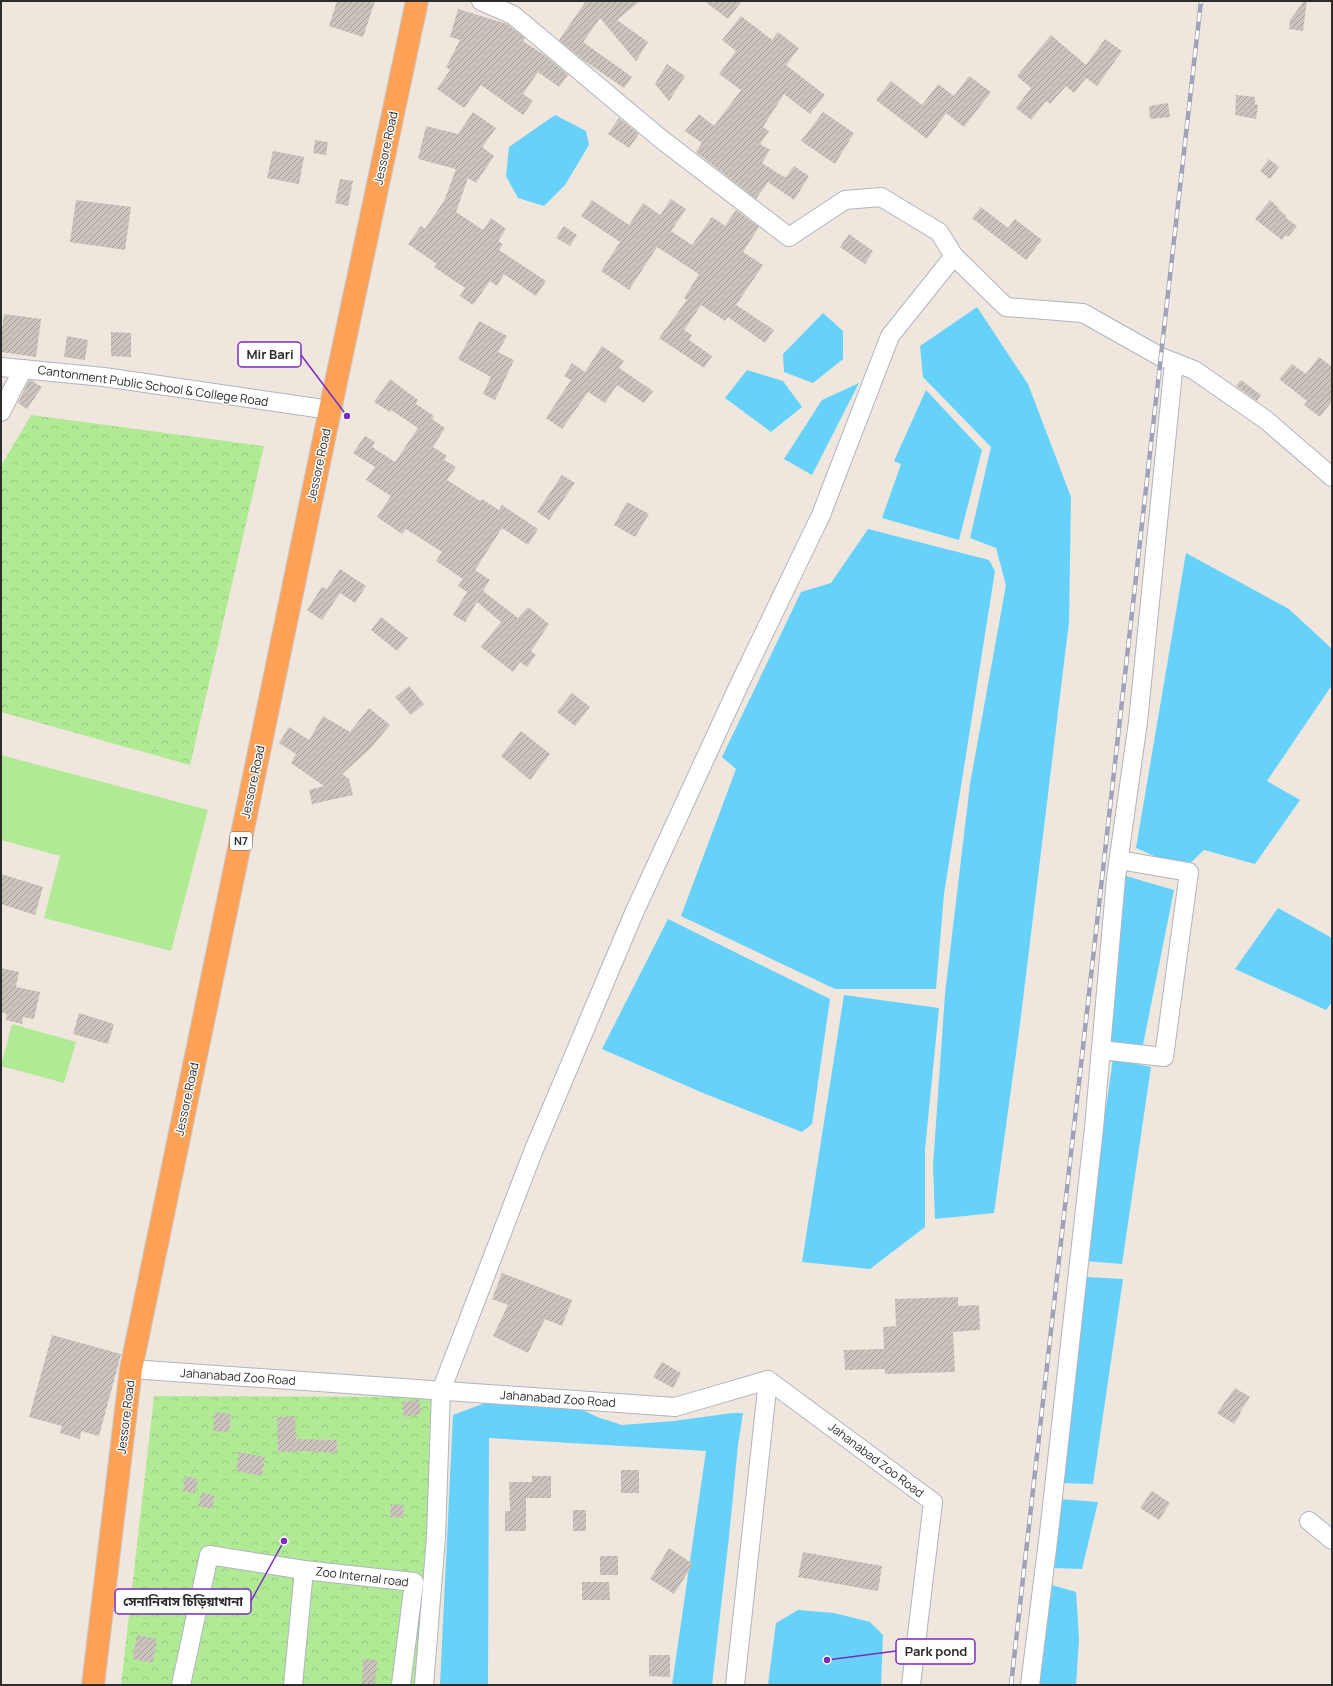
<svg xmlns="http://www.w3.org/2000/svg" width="1333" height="1686" viewBox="0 0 1333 1686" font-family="Manrope,'Noto Sans Bengali',sans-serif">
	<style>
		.grass { fill: #b1ea94 }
		.forest { fill: url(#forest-crowns) }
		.water { fill: #66d1fa }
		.building { fill: url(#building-hatch) }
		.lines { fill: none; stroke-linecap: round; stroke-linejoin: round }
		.street-casing { stroke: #b1b3c1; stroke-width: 20 }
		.highway-casing { stroke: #c8c8c8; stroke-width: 24 }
		.street { stroke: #fff; stroke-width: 18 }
		.highway { stroke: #ffa257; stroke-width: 22 }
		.rail-casing { stroke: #9fa2b8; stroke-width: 4.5 }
		.rail { stroke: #fff; stroke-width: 3; stroke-dasharray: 9; stroke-linecap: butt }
		.labels { text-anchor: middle; stroke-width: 3; stroke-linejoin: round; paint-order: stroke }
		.shield { fill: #fff; stroke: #6b6b6b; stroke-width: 1 }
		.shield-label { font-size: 11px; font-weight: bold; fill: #2c2c2c }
		.street-label { font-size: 12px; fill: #2c2c2c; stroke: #fff }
		.leader { fill: none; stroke: #7b2cbf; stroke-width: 1.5 }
		.callout-dot { fill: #7b2cbf; stroke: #fff; stroke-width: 1.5 }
		.callout { fill: #fff; stroke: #7b2cbf; stroke-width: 1.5 }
		.callout-label { font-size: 13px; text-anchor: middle; font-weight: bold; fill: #2c2c2c }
	</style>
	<defs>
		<pattern id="forest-crowns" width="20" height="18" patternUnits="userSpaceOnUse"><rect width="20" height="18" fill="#b1ea94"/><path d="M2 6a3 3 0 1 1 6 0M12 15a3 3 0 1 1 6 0" fill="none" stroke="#98c980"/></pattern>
		<pattern id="building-hatch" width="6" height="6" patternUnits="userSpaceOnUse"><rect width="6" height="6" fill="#cac4bc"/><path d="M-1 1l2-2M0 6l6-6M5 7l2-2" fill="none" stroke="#a49f99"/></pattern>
	</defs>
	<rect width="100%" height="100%" fill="#efe7dd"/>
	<g class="grass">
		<polygon points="1,755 208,810 171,951 44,918 60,856 1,840"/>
		<polygon points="12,1024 76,1042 64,1083 1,1066"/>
	</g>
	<g class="forest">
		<polygon points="31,415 264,446 190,765 1,712 1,466"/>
		<polygon points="154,1396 433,1397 427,1685 121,1685"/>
	</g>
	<g class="water">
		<polygon points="555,115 586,131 589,145 565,185 544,206 518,198 506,176 509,147"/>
		<polygon points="977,307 1028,384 1071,497 1069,622 1020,1024 994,1213 935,1219 933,1166 945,994 970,784 1006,585 996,548 970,538 991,447 923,377 920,346"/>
		<polygon points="823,313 843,331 843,359 813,383 784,372 783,354"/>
		<polygon points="747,370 783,381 802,407 771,432 725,398"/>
		<polygon points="859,383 812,475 784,459 822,400"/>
		<polygon points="926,390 982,450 959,540 882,518 901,464 894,461"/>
		<polygon points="868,529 989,560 995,571 944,894 936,989 835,989 681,916 736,769 722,757 801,592 831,583"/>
		<polygon points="1186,553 1289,609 1332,649 1332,685 1267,781 1300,800 1255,864 1204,850 1184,869 1136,848"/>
		<polygon points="1126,876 1174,890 1142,1050 1105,1041"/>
		<polygon points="1278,908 1332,938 1332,1002 1326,1010 1235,969"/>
		<polygon points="668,919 830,999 812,1124 802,1132 703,1093 602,1049"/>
		<polygon points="844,995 939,1008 925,1150 925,1227 870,1269 802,1262"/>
		<polygon points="1113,1059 1151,1067 1122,1264 1084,1261"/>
		<polygon points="1087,1277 1123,1279 1093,1484 1059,1483"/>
		<polygon points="485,1403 581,1409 597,1417 622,1425 674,1421 732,1413 743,1413 738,1445 729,1537 712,1685 672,1685 706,1451 489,1438 488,1685 440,1685 453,1415"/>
		<polygon points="1059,1499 1098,1502 1082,1569 1052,1568"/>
		<polygon points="1048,1584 1076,1592 1079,1640 1076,1685 1037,1685"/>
		<polygon points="798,1610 834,1613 870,1622 883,1635 881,1685 768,1685 776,1623"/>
	</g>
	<g class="building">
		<polygon points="337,1 375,1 363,37 329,26"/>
		<polygon points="586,1 640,1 617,20 648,42 636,61 600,18 583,42 632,77 624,88 583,60 559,40"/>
		<polygon points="704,1 742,1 728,19"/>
		<polygon points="1304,1 1307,1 1303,31 1289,29 1290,20"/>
		<polygon points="458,9 507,24 525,38 523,41 547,57 568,75 559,87 538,72 523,94 533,101 523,115 481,85 464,108 437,89 450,70 446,67 460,40 450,37"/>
		<polygon points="741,16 772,40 778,32 799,48 786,65 825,95 810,114 784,94 763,127 769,131 760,144 770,150 762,163 784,177 786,177 794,166 809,176 794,200 768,182 756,199 696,152 702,143 685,131 699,114 714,126 741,90 719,74 736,51 722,40"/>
		<polygon points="1051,35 1086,65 1105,39 1122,51 1097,86 1086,78 1074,93 1066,86 1050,104 1046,101 1031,120 1016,108 1031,88 1017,76"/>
		<polygon points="667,64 685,76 669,101 655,84"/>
		<polygon points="969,76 991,92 964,127 946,113 927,139 876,100 891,81 922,105 938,84 954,96"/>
		<polygon points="1236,95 1255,97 1255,104 1258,105 1256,119 1235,115"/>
		<polygon points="1168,103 1170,117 1150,119 1149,106"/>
		<polygon points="473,112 496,128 482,147 494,156 476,183 468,178 456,212 483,230 491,218 506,229 498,241 503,244 499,250 546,281 536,296 504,274 497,286 490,281 473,305 460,296 465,288 434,267 437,264 408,244 421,226 425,229 444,201 456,169 418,159 426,126 458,134"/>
		<polygon points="823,112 854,133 835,164 801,141"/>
		<polygon points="619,118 639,134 629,148 608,134"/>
		<polygon points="315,140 328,142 326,155 313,153"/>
		<polygon points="273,151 304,157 299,184 267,178"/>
		<polygon points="1269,159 1279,167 1270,179 1260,171"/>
		<polygon points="340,179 353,181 348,206 335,203"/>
		<polygon points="671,199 686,209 671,231 692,245 712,217 725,226 736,210 759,227 743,252 763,265 736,305 774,330 765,343 728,317 725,321 701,305 684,330 692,335 689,340 712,356 704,368 659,338 687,300 684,298 699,274 657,247 629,290 601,271 620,242 581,216 592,200 629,225 643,203 660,215"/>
		<polygon points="76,200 131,207 125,250 70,242"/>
		<polygon points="1270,200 1279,208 1278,209 1287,217 1286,218 1297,226 1288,237 1286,235 1282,240 1255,219"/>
		<polygon points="981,207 1008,228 1015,219 1042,240 1026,260 972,218"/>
		<polygon points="564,226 577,235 570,246 556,238"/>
		<polygon points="849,234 873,251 865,264 840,247"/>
		<polygon points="4,314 41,319 36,357 1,352 1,335"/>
		<polygon points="479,321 507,336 498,352 514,360 495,400 483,394 491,377 458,359"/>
		<polygon points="111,332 131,333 131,357 111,356"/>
		<polygon points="67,336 88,340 85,360 64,357"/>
		<polygon points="602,346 624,361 619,368 653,391 644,403 617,385 605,403 588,392 562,429 546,418 571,380 564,376 572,363 585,372"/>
		<polygon points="1319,357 1332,367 1332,401 1320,417 1304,405 1307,401 1279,379 1292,364 1306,374"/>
		<polygon points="390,379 418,400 416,404 434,416 432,419 445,428 433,447 447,456 444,460 456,467 447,480 480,501 482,499 499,510 502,505 538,529 528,545 502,528 475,570 490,580 483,591 518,618 528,607 549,624 531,651 536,655 527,667 520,662 513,672 481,647 501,622 477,602 465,622 453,615 467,592 458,586 463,579 436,561 442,552 406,529 402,534 377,517 391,496 366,480 375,467 353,453 365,436 375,442 372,447 395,462 418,428 391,410 390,412 374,402"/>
		<polygon points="29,380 32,381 42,387 27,409 18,403"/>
		<polygon points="1241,380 1261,395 1257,401 1236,386"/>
		<polygon points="562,475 575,483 549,520 537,512"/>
		<polygon points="627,502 649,514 635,537 614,525"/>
		<polygon points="340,569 366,586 355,603 340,593 322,620 307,610 322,587 327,589"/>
		<polygon points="381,617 408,638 397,651 371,630"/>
		<polygon points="409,686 424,704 411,715 395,697"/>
		<polygon points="572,693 590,707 575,726 557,712"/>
		<polygon points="369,708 390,725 370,749 342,774 349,779 353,795 312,804 309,790 324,786 291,763 296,754 279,743 289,727 309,740 323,716 350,732"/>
		<polygon points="521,731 550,754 530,780 501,756"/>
		<polygon points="1,874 43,887 35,915 1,904"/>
		<polygon points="1,968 19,972 16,987 40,992 34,1019 23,1017 22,1024 6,1020 7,1014 1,1012"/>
		<polygon points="79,1013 114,1024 108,1044 73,1034"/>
		<polygon points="502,1273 572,1300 562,1326 545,1319 528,1353 493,1336 508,1305 492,1299"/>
		<polygon points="958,1297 958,1306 979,1305 980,1330 953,1332 955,1372 885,1374 885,1369 845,1370 844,1350 884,1349 883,1327 896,1326 895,1299"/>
		<polygon points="52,1335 121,1354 99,1436 81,1431 80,1439 60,1433 62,1426 29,1417"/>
		<polygon points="662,1362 681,1373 673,1388 653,1377"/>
		<polygon points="1235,1388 1250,1397 1240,1412 1241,1413 1234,1424 1217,1413"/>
		<polygon points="419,1400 421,1414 404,1417 402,1402"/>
		<polygon points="215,1412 231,1414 229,1432 213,1431"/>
		<polygon points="295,1416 296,1439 337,1440 337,1453 305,1451 278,1452 277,1417"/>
		<polygon points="239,1452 265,1457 262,1476 236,1471"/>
		<rect x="621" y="1470" width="18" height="23"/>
		<polygon points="185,1476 198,1479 195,1493 183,1491"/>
		<polygon points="532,1476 551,1476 551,1498 526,1498 526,1531 505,1531 505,1511 510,1511 509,1482 532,1482"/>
		<polygon points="1152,1491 1170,1503 1159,1520 1140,1508"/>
		<polygon points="202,1492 215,1496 212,1509 198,1506"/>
		<polygon points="391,1504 404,1505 403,1518 390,1517"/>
		<rect x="573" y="1510" width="13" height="21"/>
		<polygon points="669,1548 693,1564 674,1594 650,1579"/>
		<polygon points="803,1552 882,1566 878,1591 798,1577"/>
		<rect x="600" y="1556" width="18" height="19"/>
		<polygon points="582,1582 609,1582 610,1600 582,1600"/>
		<polygon points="137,1635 157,1639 153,1663 133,1659"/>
		<polygon points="649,1655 670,1655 670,1677 649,1676"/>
		<polygon points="363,1659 377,1660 375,1685 362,1684"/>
	</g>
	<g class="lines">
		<defs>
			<g id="street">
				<polyline points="481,1 513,15 661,139 789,237 845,200 881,197 939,232 954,256 1006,307 1083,313 1161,357 1194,370 1266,420 1332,477"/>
				<polyline points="1,367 104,377 330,410"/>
				<polyline points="1,412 23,369"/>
				<polyline points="1101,1050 1164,1057 1189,872 1119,860"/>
				<polyline points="131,1369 675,1407 768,1380 933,1502 911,1685"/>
				<polyline points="1309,1521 1332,1540"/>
				<polyline points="181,1685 209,1555 304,1570 414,1582 401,1685"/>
				<polyline points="293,1685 304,1570"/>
				<polyline points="424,1685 436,1537 441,1391 533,1152 634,913 739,685 821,515 890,336 954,256"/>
				<polyline points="735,1685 768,1380"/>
				<polyline points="1030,1685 1049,1533 1094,1128 1116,878 1138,722 1174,362"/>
			</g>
			<polyline id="highway" points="93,1685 131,1369 330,410 417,1"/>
		</defs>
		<use href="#street" class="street-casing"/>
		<use href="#highway" class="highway-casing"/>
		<use href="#street" class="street"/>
		<use href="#highway" class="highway"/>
		<defs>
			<polyline id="rail" points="1011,1685 1201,1"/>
		</defs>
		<use href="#rail" class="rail-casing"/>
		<use href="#rail" class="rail"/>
	</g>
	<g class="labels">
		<rect class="shield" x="230" y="832" width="22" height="18" rx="3"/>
		<g class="shield-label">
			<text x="241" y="845">N7</text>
		</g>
		<g class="street-label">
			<text transform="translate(386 148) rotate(-78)" y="4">Jessore Road</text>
			<text transform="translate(153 386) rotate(8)" y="4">Cantonment Public School &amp; College Road</text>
			<text transform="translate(319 465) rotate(-78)" y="4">Jessore Road</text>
			<text transform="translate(253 782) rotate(-78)" y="4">Jessore Road</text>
			<text transform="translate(187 1099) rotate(-78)" y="4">Jessore Road</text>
			<text transform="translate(238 1377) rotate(4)" y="4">Jahanabad Zoo Road</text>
			<text transform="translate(558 1399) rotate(4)" y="4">Jahanabad Zoo Road</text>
			<text transform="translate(126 1417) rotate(-83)" y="4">Jessore Road</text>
			<text transform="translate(876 1460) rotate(37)" y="4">Jahanabad Zoo Road</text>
			<text transform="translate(362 1577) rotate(7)" y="4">Zoo Internal road</text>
		</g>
	</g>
	<path class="leader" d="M347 416L301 355M284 1541L251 1601M827 1660L896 1651"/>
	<g class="callout-dot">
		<circle cx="347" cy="416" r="4"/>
		<circle cx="284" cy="1541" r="4"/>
		<circle cx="827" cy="1660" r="4"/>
	</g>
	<g class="callout">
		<rect x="238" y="342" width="63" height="25" rx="4"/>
		<rect x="115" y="1589" width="136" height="25" rx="4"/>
		<rect x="896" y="1639" width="79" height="25" rx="4"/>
	</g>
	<g class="callout-label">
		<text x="270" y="359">Mir Bari</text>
		<text x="183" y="1606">সেনানিবাস চিড়িয়াখানা</text>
		<text x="936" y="1656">Park pond</text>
	</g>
	<rect width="1333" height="1686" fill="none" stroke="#2c2c2c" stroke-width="4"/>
</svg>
